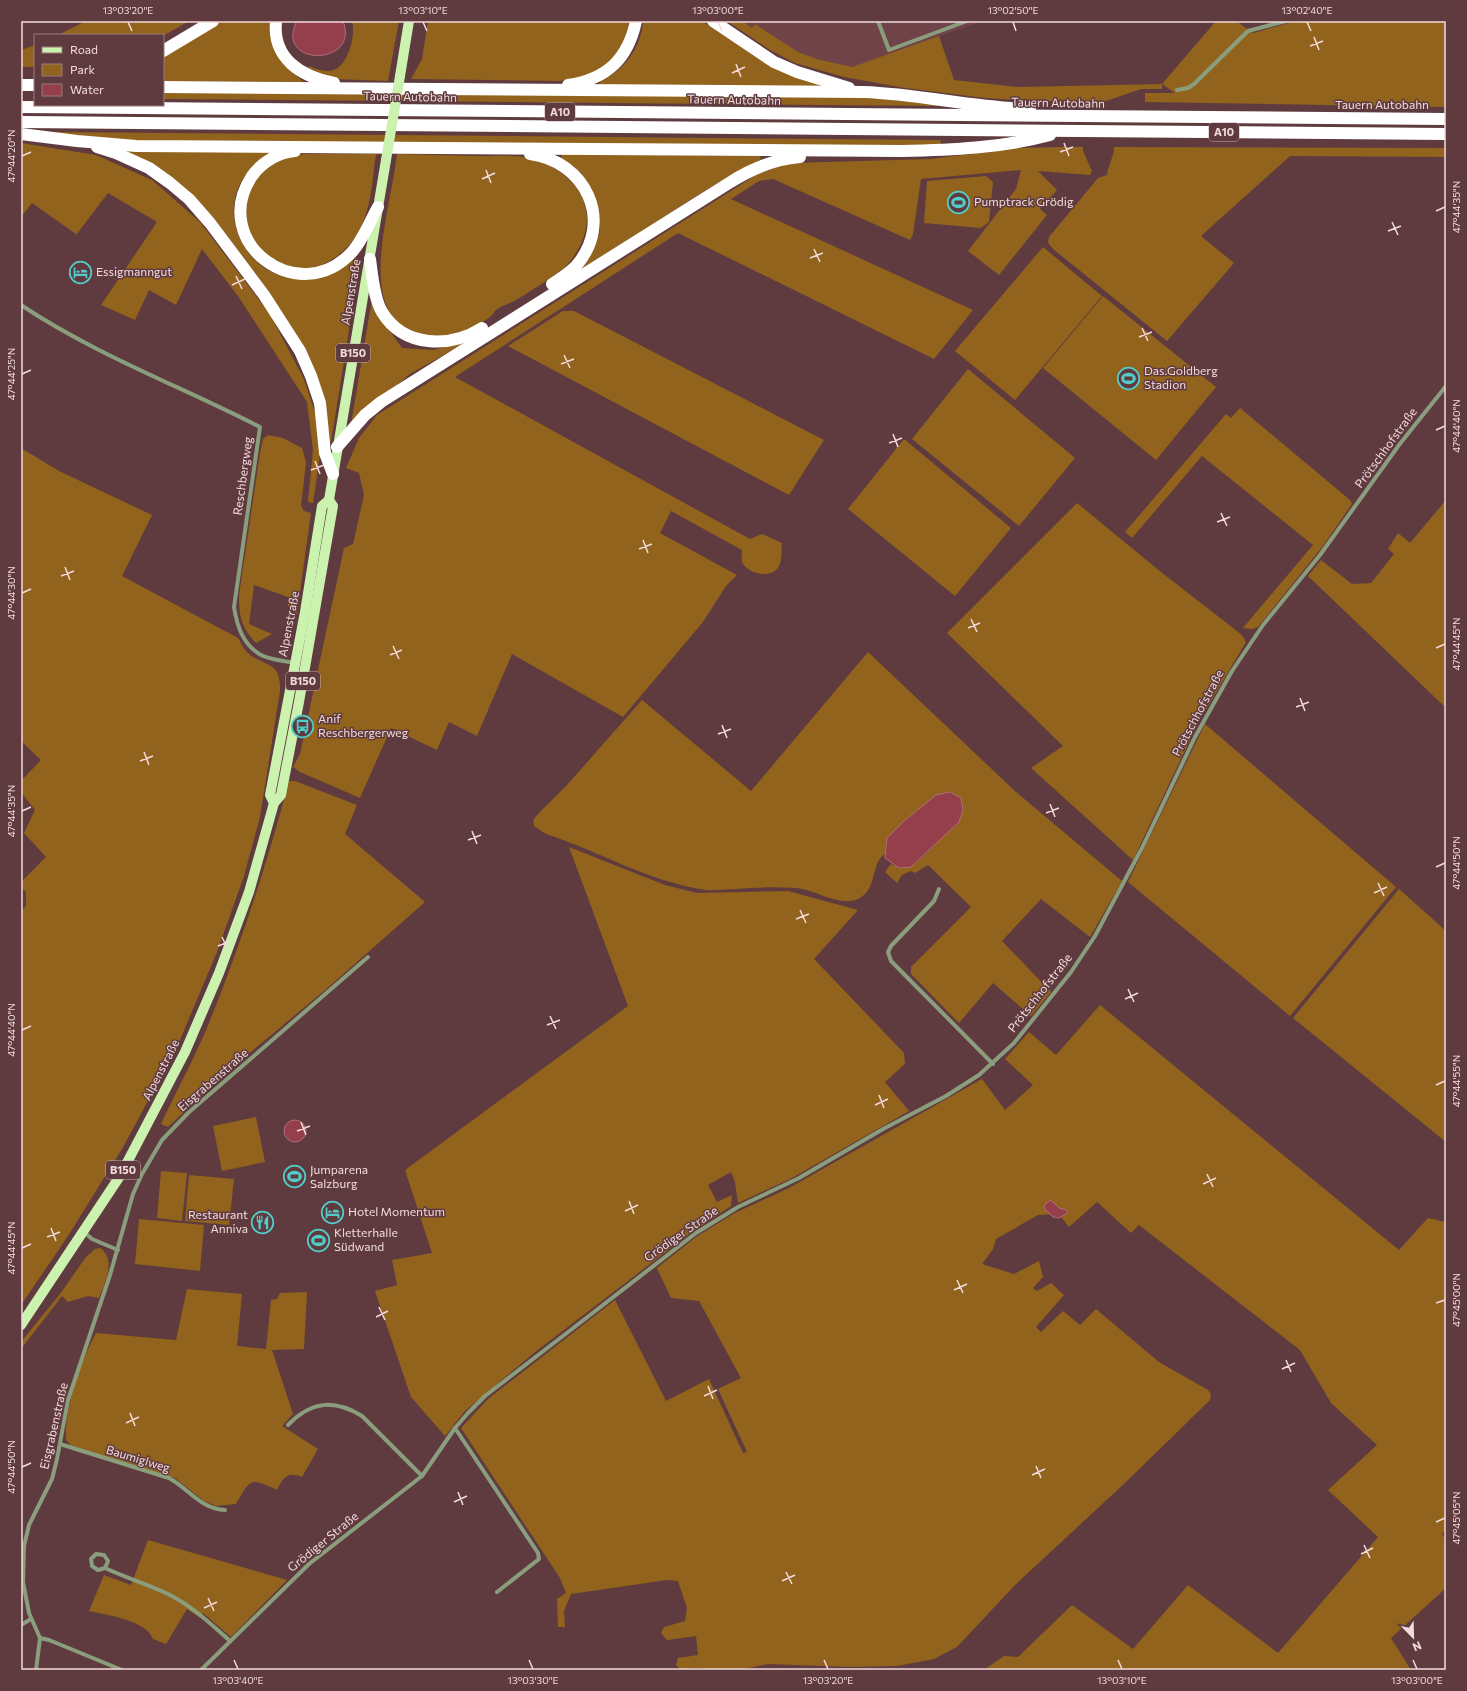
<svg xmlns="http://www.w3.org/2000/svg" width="1467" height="1691" viewBox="0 0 1467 1691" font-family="Commissioner,sans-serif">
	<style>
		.built { fill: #6f4348 }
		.green { fill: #91631c }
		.water { fill: #953f4d; stroke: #b16e78 }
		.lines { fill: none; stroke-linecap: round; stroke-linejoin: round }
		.minor { stroke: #8a9e7d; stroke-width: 4 }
		.primary { stroke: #cbf3af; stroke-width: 10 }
		.motorway { stroke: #fff; stroke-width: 12 }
		.primary-bridge { stroke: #cbf3af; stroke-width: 10 }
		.ticks { fill: none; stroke: #f3dbdd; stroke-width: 1.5 }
		.labels { text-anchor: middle; stroke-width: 3; stroke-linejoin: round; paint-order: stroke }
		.shield { fill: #5f3b3f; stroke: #c7abae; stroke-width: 1 }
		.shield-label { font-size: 11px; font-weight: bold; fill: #f3dbdd }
		.street-label { font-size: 12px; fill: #f3dbdd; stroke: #5f3b3f }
		.poi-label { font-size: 12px; fill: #f3dbdd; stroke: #5f3b3f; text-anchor: start }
		.neatline { fill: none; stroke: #f3dbdd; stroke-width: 1.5 }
		.ticks-label { font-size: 10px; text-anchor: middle; fill: #f3dbdd }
	</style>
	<rect width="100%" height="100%" fill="#5f3b3f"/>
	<polygon class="built" points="742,21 983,21 852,67 817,59 798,52 755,24 752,28"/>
	<g class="green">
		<polygon points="86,21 189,21 163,36 58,35"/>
		<path d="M221 21H271C278 51 279 62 304 82L163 81V56Z"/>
		<path d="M352 21H399L388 81 332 79 309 71V66C318 70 328 73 336 69 349 62 356 34 352 21Z"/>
		<polygon points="428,21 630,21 623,45 607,65 585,76 560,81 411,79 422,59"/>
		<path d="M643 21H702L763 61 831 86 599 85 600 80C624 73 642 45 643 21Z"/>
		<polygon points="727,21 742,21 752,28 755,24 798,52 817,59 852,67 939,36 954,80 1018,87 1162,84 1216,21 1236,21 1253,33 1296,21 1446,21 1446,107 1145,102 1145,93 1175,93 1162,84 1162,89 1141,89 1106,101 1031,101 985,98 905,88 844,77 795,63 770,50"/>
		<polygon points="35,45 35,67 21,67 21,50"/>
		<polygon points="163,90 848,96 942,104 942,106 163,99"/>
		<polygon points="55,132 941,140 940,146 144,142 55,134"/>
		<polygon points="21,143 96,155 152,180 200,222 269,313 303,377 318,421 320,454 313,503 308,502 313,450 307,402 238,296 202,249 176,305 149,290 135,320 101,305 157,222 108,193 73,239 76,234 32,203 21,217"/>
		<path d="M1063 147H1083V151L1092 171 1090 175 1038 171 1057 190 1040 209 1047 215 999 275 968 251 1016 189 1021 170 921 179 913 234 910 240 773 179 759 181 731 199 973 310 934 359 678 233 455 377 750 539 762 534 782 543C781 551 783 564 776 570 767 578 747 573 742 562 741 559 742 553 742 550L671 511 660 533 737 575 726 586 703 622 623 717 512 654 477 736 449 722 437 750 391 728 360 798 300 772 293 767 300 754 344 548 353 544 364 495 359 473 346 468 359 438 377 415 756 175 779 166 792 163 930 159 1017 148Z"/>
		<path d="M1114 147 1446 148V157L1290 156 1201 236 1234 263 1167 341 1053 249 1048 243 1049 237 1098 178 1107 175C1108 165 1114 157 1114 147Z"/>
		<path d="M115 149 273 150C261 161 246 171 239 186 221 226 252 276 295 278 300 278 306 280 311 279 324 275 342 263 355 257L360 261 331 442 329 441 298 338 256 274 194 197Z"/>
		<path d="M304 154H377C374 161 374 170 373 178 371 198 366 222 354 239 346 250 333 261 319 266 299 274 268 263 255 246 239 223 244 183 267 166 278 158 291 155 304 154Z"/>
		<path d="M397 154C424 155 451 155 478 156 497 156 521 154 539 161 588 180 603 223 567 265 560 273 525 295 514 301 509 304 501 306 496 310 494 311 493 315 490 317 466 334 432 345 406 329 399 325 391 317 388 310 369 268 392 200 397 154Z"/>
		<polygon points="562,154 760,156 761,159 719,182 575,273 595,246 600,230 599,216 561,159"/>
		<polygon points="986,176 993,182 989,222 981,228 924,223 927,181"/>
		<polygon points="1043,247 1102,296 1015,400 955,351"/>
		<polygon points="1103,296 1216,387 1156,460 1043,368"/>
		<polygon points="372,299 381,319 402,348 433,350 460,343 461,345 410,374 351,424"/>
		<polygon points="563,311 574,311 824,440 789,495 508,346"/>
		<polygon points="968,369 1075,458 1019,526 912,439"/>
		<polygon points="1240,408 1350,500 1352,504 1323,546 1258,627 1252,629 1243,628 1313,545 1202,456 1132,538 1125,532 1226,414 1231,418"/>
		<path d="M268 435 283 438 302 448 306 462 301 506 304 511 311 513 297 614 288 606V597L254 585 249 624 272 634 256 643C241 627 239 616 239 595L260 453 263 439Z"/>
		<polygon points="904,439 1011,528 955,596 848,509"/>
		<path d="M21 448 59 471 152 515 122 576 238 638C241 643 244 650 249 654 268 668 281 662 280 691L260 817 244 876 217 952 177 1047 122 1149 68 1236 21 1305V911L26 906V892L21 887V882L46 857 24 833 35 810 21 792V781L41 760 21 741Z"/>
		<polygon points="1446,500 1446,708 1308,576 1321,560 1352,584 1371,583 1394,554 1388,549 1398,533 1410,543"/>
		<polygon points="1077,503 1161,572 1242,635 1246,642 1198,723 1133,860 1031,768 1063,746 947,633"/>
		<path d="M868 652 1016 792 1122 881 1090 937 1041 899 1002 941 1051 992 1031 1016 993 983 959 1023 911 974V967L971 907 928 865 915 873 911 871 902 875 897 883 885 872 891 864C911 875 924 855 937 842L918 811 903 822 887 838 885 854C870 863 878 890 858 899 839 907 816 890 797 888 776 887 756 887 736 889 726 889 715 891 706 890 649 882 599 851 546 834L534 826 533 820 539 813 567 785 642 700 751 791Z"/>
		<polygon points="1205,724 1396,887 1290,1016 1128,882"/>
		<path d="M289 781H295L357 805 345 834 425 902 324 991 222 1076 168 1127 161 1124C177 1090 195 1057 209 1023 241 944 267 864 289 781Z"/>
		<polygon points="569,847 665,885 697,893 788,891 858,910 814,959 904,1053 905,1064 885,1082 909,1111 792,1178 738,1203 735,1182 731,1172 708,1185 717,1202 732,1195 731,1206 688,1235 535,1352 465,1411 445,1436 411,1397 375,1291 397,1285 392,1260 432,1253 405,1170 628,1006"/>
		<polygon points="1399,889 1446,931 1446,1142 1293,1018"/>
		<polygon points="1100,1005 1399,1250 1428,1218 1446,1222 1446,1530 1442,1534 1446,1540 1446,1588 1391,1638 1411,1670 984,1670 1004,1656 1018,1657 1072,1605 1133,1649 1188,1585 1278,1653 1378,1537 1328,1490 1377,1445 1331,1403 1300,1350 1139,1225 1131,1233 1097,1202 1069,1227 1059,1214 1038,1215 996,1239 993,1249 982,1264 1014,1274 1039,1261 1043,1277 1033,1288 1037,1291 1051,1283 1064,1295 1036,1327 1041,1332 1063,1311 1080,1325 1096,1309 1159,1362 1208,1390 1211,1394 1210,1400 1126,1482 1015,1585 957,1647 934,1659 897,1666 849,1667 768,1664 740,1670 701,1670 701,1668 681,1670 676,1665 678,1658 698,1655 696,1636 667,1640 661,1633 664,1627 685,1621 687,1608 678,1581 667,1580 571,1594 564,1611 565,1627 558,1627 557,1599 566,1593 560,1578 461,1428 488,1399 615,1300 666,1401 709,1379 743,1453 747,1452 718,1389 741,1378 699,1301 671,1298 657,1268 696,1237 733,1214 789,1188 982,1079 1005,1110 1033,1085 1005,1059 1029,1032 1056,1055"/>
		<polygon points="256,1117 265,1162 222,1171 213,1126"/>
		<polygon points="161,1171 187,1173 182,1221 157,1218"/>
		<polygon points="189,1175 234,1179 229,1225 185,1221"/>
		<polygon points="139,1219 204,1225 200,1271 135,1264"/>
		<path d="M100 1248C117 1260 105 1282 99 1298L88 1296 68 1302 62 1296 21 1349V1342L60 1294 86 1257 95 1249Z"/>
		<path d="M187 1289 242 1294 237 1346 266 1349 271 1300 277 1299 280 1293 307 1292 304 1349 272 1350 293 1414 282 1426 318 1449 302 1477C287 1471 283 1478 277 1490 249 1477 251 1479 236 1504L216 1506 204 1501 175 1478 99 1455 71 1445 66 1440C64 1409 81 1360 96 1333L176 1340Z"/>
		<path d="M148 1540 287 1580 231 1637 203 1613 200 1618 187 1609 166 1644 153 1639C146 1620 107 1615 89 1611L104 1575 131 1585Z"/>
	</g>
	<g class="water">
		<path d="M297 21H343C361 67 273 67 297 21Z"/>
		<polygon points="950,792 961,798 963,810 959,822 911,867 899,868 885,858 887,838 903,822 936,795"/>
		<circle cx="295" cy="1131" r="11"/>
		<polygon points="1051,1200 1059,1208 1067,1210 1067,1213 1059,1218 1053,1217 1044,1208 1045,1204"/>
	</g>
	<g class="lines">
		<g class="minor">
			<polyline points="878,21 889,50 967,21"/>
			<polyline points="1177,90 1188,88 1194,84 1248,31 1286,21"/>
			<path d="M21 305C96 355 180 386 260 427L234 607C237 626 243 645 261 655 270 660 285 661 295 663"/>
			<polyline points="939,889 934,901 891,946 888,952 891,961 993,1064"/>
			<polyline points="84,1232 92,1239 118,1250"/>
			<path d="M288 1425C311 1401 334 1399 362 1416L422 1476"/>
			<polyline points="455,1428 538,1553 539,1559 497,1592"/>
			<path d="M60 1444 169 1478C189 1489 201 1509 225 1510"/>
			<path d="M105 1568 108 1561 104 1555 96 1554 91 1559 92 1566 98 1570 105 1568C126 1578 148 1584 168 1594 192 1606 211 1624 230 1641"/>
			<polyline points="21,1625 31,1619"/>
			<polyline points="40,1638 49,1640 122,1670"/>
			<polyline points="36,1670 40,1638 29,1613 23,1582 24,1546 29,1525 52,1479 57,1459 68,1400 110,1275 133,1194 142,1174 162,1140 188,1113 368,957"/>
			<polyline points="201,1670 309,1564 422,1476 455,1428 468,1413 485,1396 572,1329 696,1233 738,1207 799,1178 883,1129 946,1096 979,1075 1014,1043 1071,972 1095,936 1143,846 1195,737 1232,671 1263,625 1320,555 1399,445 1446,386"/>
		</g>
		<g class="primary">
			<polyline points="400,76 409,21"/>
			<polyline points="274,803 270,795 305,612 322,506 329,500"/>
			<polyline points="21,1325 120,1176 185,1052 219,973 249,892 274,803 281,795 299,702 333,506 329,500 386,160"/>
		</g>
		<g class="motorway">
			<path d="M276 21C272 59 302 77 334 83"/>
			<polyline points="713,21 774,62 797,72 849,88"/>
			<polyline points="163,51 213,21"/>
			<polyline points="21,85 35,85"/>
			<path d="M568 85C607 79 628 59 636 21"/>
			<path d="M163 87 864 92C920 94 975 108 1030 109"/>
			<polyline points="21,107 1446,119"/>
			<polyline points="21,122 1446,134"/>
			<path d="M21 134 77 141 136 146 901 151C950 150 1002 148 1050 135"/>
			<polyline points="97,147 116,153 149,168 170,183 189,199 210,223 264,295 300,351 311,376 320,403 325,453 333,474"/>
			<path d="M295 151C279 152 262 162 252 176 208 242 299 310 352 252 363 240 370 221 378 207"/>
			<path d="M530 154C585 161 615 221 576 266 569 273 560 279 552 284"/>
			<path d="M370 259C372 274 374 299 382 312 404 348 450 348 482 328"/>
			<path d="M337 447 365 415 381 402 729 183C751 169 774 159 800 157"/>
		</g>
		<polyline class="primary-bridge" points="386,160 400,76"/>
	</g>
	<path class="ticks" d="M128 22 132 31M423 22 427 31M718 22 722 31M1013 22 1016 31M1307 22 1311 31M1314 37 1319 50M1310 46 1323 41M736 64 741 77M732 73 745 67M1064 143 1069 156M1060 152 1073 147M22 156 31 152M486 170 491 183M482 179 495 173M1436 211 1445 207M1392 222 1398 235M1388 231 1401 226M814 249 820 262M810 258 823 253M236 276 242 289M232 285 245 279M1142 328 1148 341M1139 337 1152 332M564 355 570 368M561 364 574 359M22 374 31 370M1436 430 1445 426M893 434 898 447M889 443 902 438M315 461 320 474M311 470 324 465M1221 513 1227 526M1217 522 1230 517M643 540 648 553M639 549 652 544M65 567 70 580M61 576 74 571M22 593 31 589M971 619 977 632M968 628 980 623M393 646 399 659M1436 648 1445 644M390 655 402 650M1300 698 1305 711M1296 707 1309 702M722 725 727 738M718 734 731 729M144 752 149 765M140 761 153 756M1050 804 1055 817M22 811 31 807M1046 813 1059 808M472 831 477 844M468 840 481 835M1436 867 1445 863M1378 883 1384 896M1374 893 1387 887M800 910 806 923M796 919 809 914M222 937 228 950M218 946 231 941M1128 989 1134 1002M1125 999 1138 993M550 1016 556 1029M547 1025 560 1020M22 1030 31 1026M1436 1085 1445 1081M879 1095 884 1108M875 1105 888 1099M301 1122 306 1135M297 1131 310 1126M1207 1174 1213 1187M1203 1184 1216 1178M629 1201 634 1214M625 1211 638 1205M51 1228 56 1241M47 1237 60 1232M22 1248 31 1244M957 1280 963 1293M954 1290 967 1284M1436 1303 1445 1300M379 1307 385 1320M376 1317 388 1311M1286 1360 1291 1372M1282 1369 1295 1363M708 1386 713 1399M704 1396 717 1390M130 1413 135 1426M126 1423 139 1417M1036 1466 1041 1478M22 1467 31 1463M1032 1475 1045 1469M458 1492 463 1505M454 1502 467 1496M1436 1522 1445 1518M1364 1545 1370 1558M1361 1554 1373 1548M786 1572 792 1584M782 1581 795 1575M208 1598 214 1611M204 1608 217 1602M234 1660 238 1669M529 1660 533 1669M824 1660 828 1669M1118 1660 1122 1669M1413 1660 1417 1669"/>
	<defs>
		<symbol id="stadium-ring" viewBox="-11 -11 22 22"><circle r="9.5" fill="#5f3b3f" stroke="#53cdca" stroke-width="1.5"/><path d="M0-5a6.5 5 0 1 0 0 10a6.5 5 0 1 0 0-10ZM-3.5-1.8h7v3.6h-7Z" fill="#53cdca"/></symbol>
		<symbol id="hotel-ring" viewBox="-11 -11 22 22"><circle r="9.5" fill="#5f3b3f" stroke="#53cdca" stroke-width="1.5"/><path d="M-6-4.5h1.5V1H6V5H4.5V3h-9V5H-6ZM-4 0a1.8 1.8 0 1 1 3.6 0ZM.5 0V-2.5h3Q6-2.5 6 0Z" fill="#53cdca"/></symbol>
		<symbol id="bus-ring" viewBox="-11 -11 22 22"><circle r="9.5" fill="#5f3b3f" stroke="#53cdca" stroke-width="1.5"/><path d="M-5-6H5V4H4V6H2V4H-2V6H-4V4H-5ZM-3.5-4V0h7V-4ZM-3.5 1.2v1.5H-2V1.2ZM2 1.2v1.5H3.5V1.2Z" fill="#53cdca"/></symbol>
		<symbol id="restaurant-ring" viewBox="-11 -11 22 22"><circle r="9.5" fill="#5f3b3f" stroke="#53cdca" stroke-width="1.5"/><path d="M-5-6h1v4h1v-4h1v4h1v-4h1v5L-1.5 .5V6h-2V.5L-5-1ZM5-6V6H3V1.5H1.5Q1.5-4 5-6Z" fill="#53cdca"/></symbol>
	</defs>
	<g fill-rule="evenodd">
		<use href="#stadium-ring" x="946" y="190" width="25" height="25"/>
		<use href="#hotel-ring" x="68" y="260" width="25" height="25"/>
		<use href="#stadium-ring" x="1116" y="366" width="25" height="25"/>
		<use href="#bus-ring" x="290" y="714" width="25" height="25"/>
		<use href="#stadium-ring" x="282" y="1164" width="25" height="25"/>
		<use href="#hotel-ring" x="320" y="1200" width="25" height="25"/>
		<use href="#restaurant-ring" x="250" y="1210" width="25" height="25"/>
		<use href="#stadium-ring" x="306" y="1228" width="25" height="25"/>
	</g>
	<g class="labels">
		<g class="shield">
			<rect x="545" y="103" width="30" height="18" rx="3"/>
			<rect x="1209" y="123" width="30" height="18" rx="3"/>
			<rect x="336" y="344" width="34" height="18" rx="3"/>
			<rect x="286" y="672" width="34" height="18" rx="3"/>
			<rect x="106" y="1161" width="34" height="18" rx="3"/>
		</g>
		<g class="shield-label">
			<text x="560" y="116">A10</text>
			<text x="1224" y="136">A10</text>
			<text x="353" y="357">B150</text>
			<text x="303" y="685">B150</text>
			<text x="123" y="1174">B150</text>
		</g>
		<g class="street-label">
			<text transform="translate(410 97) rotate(1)" y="4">Tauern Autobahn</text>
			<text transform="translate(734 100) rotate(1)" y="4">Tauern Autobahn</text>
			<text transform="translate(1058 103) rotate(1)" y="4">Tauern Autobahn</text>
			<text x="1382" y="109">Tauern Autobahn</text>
			<text transform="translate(351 292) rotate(-80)" y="4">Alpenstraße</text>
			<text transform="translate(1386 448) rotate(-54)" y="4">Prötschhofstraße</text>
			<text transform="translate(243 476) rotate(-82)" y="4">Reschbergweg</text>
			<text transform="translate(289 624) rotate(-79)" y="4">Alpenstraße</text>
			<text transform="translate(1198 713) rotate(-62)" y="4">Prötschhofstraße</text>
			<text transform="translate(1040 993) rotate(-52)" y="4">Prötschhofstraße</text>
			<text transform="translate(161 1070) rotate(-63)" y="4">Alpenstraße</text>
			<text transform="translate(213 1080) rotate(-41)" y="4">Eisgrabenstraße</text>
			<text transform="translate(681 1234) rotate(-35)" y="4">Grödiger Straße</text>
			<text transform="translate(54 1426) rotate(-77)" y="4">Eisgrabenstraße</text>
			<text transform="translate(138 1459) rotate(17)" y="4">Baumiglweg</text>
			<text transform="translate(323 1542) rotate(-39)" y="4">Grödiger Straße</text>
		</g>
		<g class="poi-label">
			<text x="974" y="206">Pumptrack Grödig</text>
			<text x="96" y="276">Essigmanngut</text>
			<text x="1144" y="375">Das.Goldberg<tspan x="1144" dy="14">Stadion</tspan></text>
			<text x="318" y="723">Anif<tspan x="318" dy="14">Reschbergerweg</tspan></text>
			<text x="310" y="1174">Jumparena<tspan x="310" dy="14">Salzburg</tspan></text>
			<text x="348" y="1216">Hotel Momentum</text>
			<text x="248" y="1219" text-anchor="end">Restaurant<tspan x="248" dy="14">Anniva</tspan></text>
			<text x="334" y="1237">Kletterhalle<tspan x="334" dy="14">Südwand</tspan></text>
		</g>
	</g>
	<rect width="1467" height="1691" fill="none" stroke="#5f3b3f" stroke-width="44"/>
	<rect x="34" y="34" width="130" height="72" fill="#5f3b3f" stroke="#9a7b7e"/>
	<rect x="42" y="47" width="20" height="6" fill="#cbf3af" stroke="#9a7b7e"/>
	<text x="70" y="54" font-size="12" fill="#f3dbdd">Road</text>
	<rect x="42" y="64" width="20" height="12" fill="#91631c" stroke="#9a7b7e"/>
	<text x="70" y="74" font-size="12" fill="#f3dbdd">Park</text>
	<rect x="42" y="84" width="20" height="12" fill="#953f4d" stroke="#9a7b7e"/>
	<text x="70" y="94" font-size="12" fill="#f3dbdd">Water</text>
	<g transform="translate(1413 1637) rotate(157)" stroke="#5f3b3f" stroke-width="3" paint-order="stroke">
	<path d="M0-3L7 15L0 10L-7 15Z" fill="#f3dbdd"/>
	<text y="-6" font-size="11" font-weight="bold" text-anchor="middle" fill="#f3dbdd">N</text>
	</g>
	<rect x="22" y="22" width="1423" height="1647" class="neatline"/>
	<g class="ticks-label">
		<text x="128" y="14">13°03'20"E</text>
		<text x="423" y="14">13°03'10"E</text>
		<text x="718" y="14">13°03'00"E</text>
		<text x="1013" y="14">13°02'50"E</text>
		<text x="1307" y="14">13°02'40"E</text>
		<text transform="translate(11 156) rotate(-90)" y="4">47°44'20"N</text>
		<text transform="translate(1456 207) rotate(-90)" y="4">47°44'35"N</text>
		<text transform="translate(11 374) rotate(-90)" y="4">47°44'25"N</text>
		<text transform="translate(1456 426) rotate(-90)" y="4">47°44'40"N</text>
		<text transform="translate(11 593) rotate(-90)" y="4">47°44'30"N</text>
		<text transform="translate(1456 644) rotate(-90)" y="4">47°44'45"N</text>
		<text transform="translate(11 811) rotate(-90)" y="4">47°44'35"N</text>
		<text transform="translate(1456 863) rotate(-90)" y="4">47°44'50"N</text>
		<text transform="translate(11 1030) rotate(-90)" y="4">47°44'40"N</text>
		<text transform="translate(1456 1081) rotate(-90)" y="4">47°44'55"N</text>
		<text transform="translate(11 1248) rotate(-90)" y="4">47°44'45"N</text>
		<text transform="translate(1456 1300) rotate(-90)" y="4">47°45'00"N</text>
		<text transform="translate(11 1467) rotate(-90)" y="4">47°44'50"N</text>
		<text transform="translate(1456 1518) rotate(-90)" y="4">47°45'05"N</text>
		<text x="238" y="1684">13°03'40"E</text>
		<text x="533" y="1684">13°03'30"E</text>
		<text x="828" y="1684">13°03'20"E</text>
		<text x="1122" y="1684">13°03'10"E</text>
		<text x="1417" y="1684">13°03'00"E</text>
	</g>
</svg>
